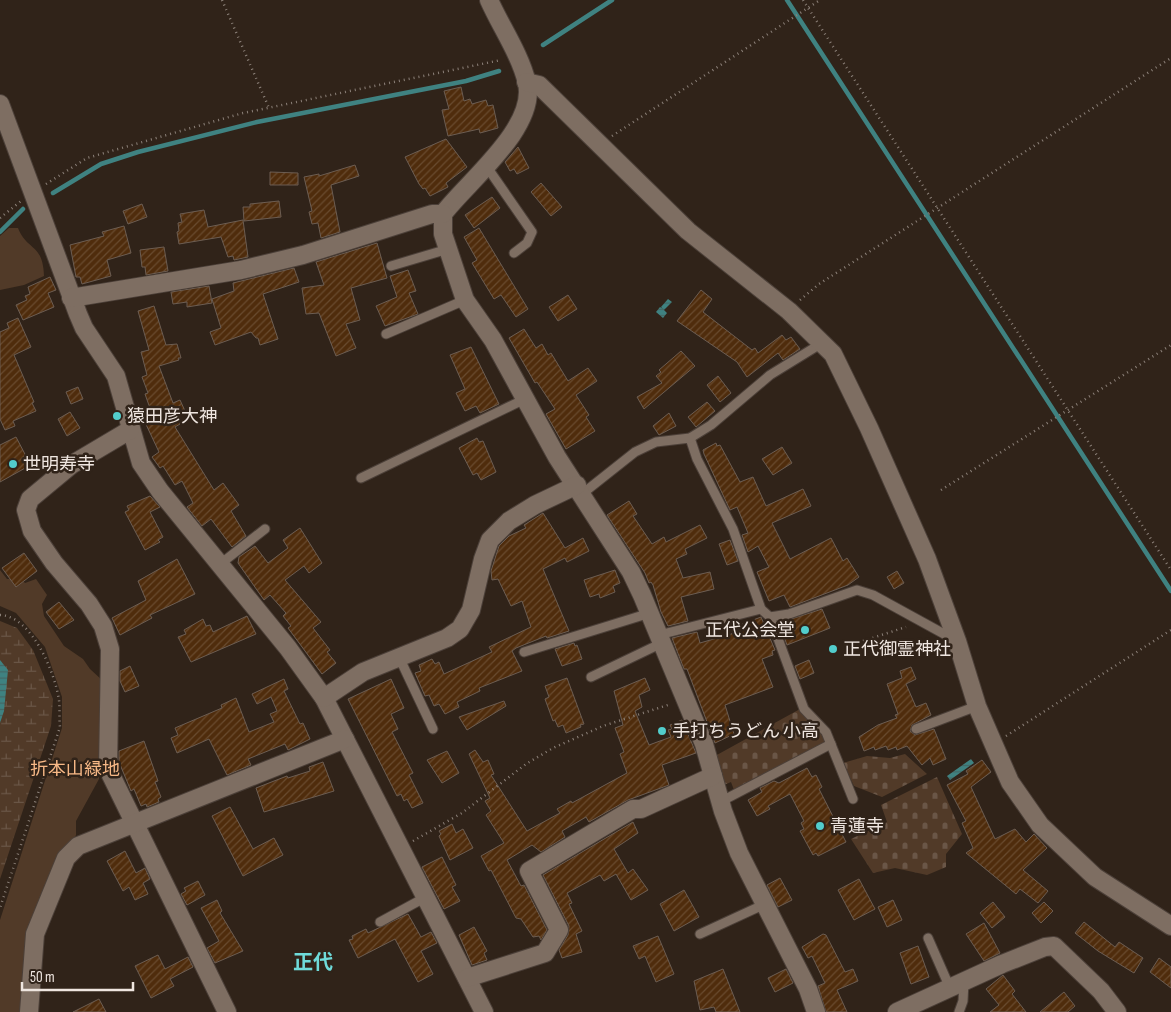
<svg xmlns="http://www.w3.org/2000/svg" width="1171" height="1012" viewBox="0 0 1171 1012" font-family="'Sofia Sans Condensed','Noto Sans JP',sans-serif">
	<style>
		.wetland { fill: url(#wetland-marsh) }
		.cemetery { fill: url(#cemetery-stones) }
		.park { fill: #513a28 }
		.water { fill: url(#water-rules) }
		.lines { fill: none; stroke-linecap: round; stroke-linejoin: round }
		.stream { stroke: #3f8281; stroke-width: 4.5 }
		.building { fill: url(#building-hatch); stroke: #6c5d52 }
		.service-casing { stroke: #4c4039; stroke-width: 11 }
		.minor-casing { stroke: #4c4039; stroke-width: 20 }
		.path { stroke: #8c8179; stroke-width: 2.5; stroke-dasharray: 1 4; stroke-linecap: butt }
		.service { stroke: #7e6e62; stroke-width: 9 }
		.minor { stroke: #7e6e62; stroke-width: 18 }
		.poi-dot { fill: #52cdcc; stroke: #302319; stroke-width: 2 }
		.labels { text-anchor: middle; stroke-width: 5; stroke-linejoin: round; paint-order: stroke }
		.poi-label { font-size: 18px; fill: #efe6e0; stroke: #302319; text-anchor: start }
		.park-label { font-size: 18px; fill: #f7b886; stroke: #302319 }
		.quarter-label { font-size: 20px; font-weight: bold; fill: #6fdbda; stroke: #302319 }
	</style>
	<defs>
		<pattern id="wetland-marsh" width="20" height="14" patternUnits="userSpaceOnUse" patternTransform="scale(1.25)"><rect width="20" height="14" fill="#513a28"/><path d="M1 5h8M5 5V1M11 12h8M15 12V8" fill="none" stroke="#6a5647"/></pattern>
		<pattern id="cemetery-stones" width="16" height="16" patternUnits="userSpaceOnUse" patternTransform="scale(1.25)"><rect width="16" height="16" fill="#513a28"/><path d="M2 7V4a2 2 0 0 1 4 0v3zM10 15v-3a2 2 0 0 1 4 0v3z" fill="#6a5647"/></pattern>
		<pattern id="water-rules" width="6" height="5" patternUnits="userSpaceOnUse" patternTransform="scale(1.25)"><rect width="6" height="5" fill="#3f8281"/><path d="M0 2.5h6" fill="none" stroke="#436765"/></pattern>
		<pattern id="building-hatch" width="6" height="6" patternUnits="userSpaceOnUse" patternTransform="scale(1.25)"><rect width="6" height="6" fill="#4f2c0c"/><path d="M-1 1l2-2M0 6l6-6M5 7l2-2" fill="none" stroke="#694b2f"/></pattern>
	</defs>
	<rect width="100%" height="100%" fill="#302319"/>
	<polygon class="wetland" points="0,621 17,628 33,650 53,699 51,726 0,879"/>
	<g class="cemetery">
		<polygon points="800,709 820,728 827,741 734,790 731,782 724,785 715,756"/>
		<polygon points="905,754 927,774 882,797 854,786 843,763 867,756 890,758"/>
		<polygon points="937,777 962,834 946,854 946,867 927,875 895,868 873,873 851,839 887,822 881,805"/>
	</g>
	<g class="park">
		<path d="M9 228H18C27 251 43 243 44 276L24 285 0 290V236Z"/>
		<polygon points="0,570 7,579 21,579 25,583 36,579 47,595 42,604 44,616 64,646 83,659 90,669 103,681 99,779 76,821 76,835 45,901 25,1012 0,1012 0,920 62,728 62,697 45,647 16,613 0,606"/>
	</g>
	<g class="water">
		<polygon points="668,299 672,302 664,310 667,313 663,318 656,312 660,307 663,309 661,307"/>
		<polygon points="0,660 8,670 4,711 0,723"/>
		<polygon points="971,759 974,763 950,780 947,776"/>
	</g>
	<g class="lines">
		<g class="stream">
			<polyline points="787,0 1171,591"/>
			<polyline points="543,45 612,0"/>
			<polyline points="53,193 101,164 138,152 257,122 466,81 499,71"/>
			<polyline points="0,232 23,209"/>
		</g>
	</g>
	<g class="building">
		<polygon points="461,87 464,101 470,99 472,104 486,100 488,106 493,105 498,128 480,133 479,129 448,136 442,110 449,109 444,91"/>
		<polygon points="446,139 467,167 446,183 448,187 430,196 425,188 423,189 419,184 405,157"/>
		<polygon points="518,147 529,168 517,174 514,169 510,171 505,162"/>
		<polygon points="355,165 359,176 331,185 340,232 321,238 318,223 312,224 309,212 312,211 304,177 319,174 319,176"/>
		<polygon points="270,172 298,173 298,185 270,185"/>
		<polygon points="541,183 562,207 551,216 531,192"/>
		<polygon points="492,197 500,208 474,228 465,215"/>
		<polygon points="279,201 281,217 244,221 243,207 250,207 250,204"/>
		<polygon points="142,204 147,217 128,224 123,211"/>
		<polygon points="204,210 208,227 243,220 248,257 234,260 233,256 228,257 221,237 179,244 177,232 179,231 178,223 182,222 180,214"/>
		<polygon points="124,226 131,253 107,260 111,276 82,284 80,277 76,277 70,245 104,236 102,232"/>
		<polygon points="479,228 528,309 516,317 501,295 494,299 472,263 477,260 464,237"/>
		<polygon points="377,243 387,278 351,288 360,320 346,324 356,348 336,356 319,313 306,314 302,288 324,285 316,262"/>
		<polygon points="164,247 168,271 146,275 145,267 142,267 140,250"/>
		<polygon points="294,268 299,282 263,294 278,339 260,345 258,338 256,338 251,332 215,345 210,332 221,328 212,299 234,291 233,283"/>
		<polygon points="408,270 416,291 409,293 418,314 385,326 376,306 397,297 390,276"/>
		<polygon points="50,277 56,290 48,293 54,307 23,320 16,305 27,300 25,296 30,294 28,287"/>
		<polygon points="209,286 212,303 187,307 187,302 173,304 171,292"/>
		<polygon points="701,290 712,299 703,312 752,350 755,348 758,353 782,335 786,340 791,337 800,349 783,360 778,353 747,377 737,362 677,321"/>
		<polygon points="568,295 577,309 558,321 549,307"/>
		<polygon points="154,306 166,345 177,344 181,358 178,358 179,360 159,366 173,403 180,400 185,411 175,415 180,424 175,427 214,490 223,483 239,505 231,511 246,536 232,547 211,519 202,526 187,507 193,503 182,481 175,485 163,466 160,468 152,457 159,452 143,418 152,414 145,394 148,393 142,377 147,375 141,352 149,350 138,311"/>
		<polygon points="18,318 31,347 14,355 34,402 32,403 36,411 13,421 15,426 5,430 0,419 0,332 9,328 7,323"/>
		<polygon points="524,329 536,348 542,344 548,355 551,353 568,381 588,368 597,381 576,395 589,415 586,417 595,431 566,449 546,414 555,409 537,382 535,383 509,338"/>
		<polygon points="471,347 499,404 480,413 476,406 465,411 456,393 465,389 450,355"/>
		<polygon points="681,351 695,366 644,409 637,397 662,383 656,376 661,372 659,370"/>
		<polygon points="718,376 731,393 720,402 707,385"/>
		<polygon points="78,387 83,399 71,404 66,392"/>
		<polygon points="707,402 715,411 696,427 688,417"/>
		<polygon points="70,412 80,428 67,436 58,419"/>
		<polygon points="669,413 676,426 659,435 653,426"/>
		<polygon points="16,437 27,458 23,460 27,467 0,482 0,445"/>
		<polygon points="477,438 479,442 483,441 496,472 481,480 477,473 473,475 459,448"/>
		<polygon points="716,443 717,446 720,445 740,482 753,477 766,506 803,489 811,506 772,523 790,559 831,538 843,561 847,558 859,577 848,585 790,607 784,595 769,601 757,572 769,567 758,546 748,552 742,535 748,533 737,507 730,510 704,454 703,450"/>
		<polygon points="782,447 792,463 773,475 762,459"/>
		<polygon points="150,496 160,507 150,512 163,537 158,540 160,542 145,550 125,512 129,510 127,506"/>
		<polygon points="629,501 637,514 633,516 652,544 664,537 666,542 700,525 707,538 685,549 687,554 676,559 683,578 710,572 714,589 681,597 688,621 668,626 661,612 653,585 651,582 649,583 645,573 607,515"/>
		<polygon points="543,513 565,548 583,538 589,551 567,562 565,558 543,569 569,631 547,638 546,636 516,648 512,651 522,671 479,688 480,691 457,702 459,707 445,714 439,704 434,706 429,695 425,696 415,673 421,671 419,665 432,659 435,664 439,662 444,674 492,652 489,647 531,627 522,601 511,606 498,579 492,580 491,571 499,546 509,536 526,528 524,525"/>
		<polygon points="300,528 322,563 309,573 304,566 285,580 321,622 313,628 330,650 327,652 336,663 322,674 288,628 291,626 283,616 286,613 270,595 264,600 238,563 239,557 255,546 268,563 288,548 283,540"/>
		<polygon points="730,540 738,561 727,565 719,544"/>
		<polygon points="24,553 37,571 16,587 2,568"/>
		<polygon points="177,559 195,594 150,615 152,618 120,635 112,618 146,600 138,581"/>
		<polygon points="615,570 620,583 613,586 615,592 600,598 599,594 590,597 584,580"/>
		<polygon points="897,571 904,583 894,589 887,577"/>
		<polygon points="59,602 74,620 59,629 46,612"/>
		<polygon points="822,609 830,628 787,645 779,623"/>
		<polygon points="247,616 256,634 191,662 178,637 186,634 184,630 203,619 206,626 210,625 213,632"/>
		<polygon points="761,617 775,650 772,651 773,655 762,659 773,687 725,705 734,734 715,743 687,669 684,669 672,638 697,632 700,643 738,632 741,629 740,625"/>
		<polygon points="574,643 575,646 577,645 582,659 562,666 555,649"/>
		<polygon points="809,660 814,673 800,679 795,666"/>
		<polygon points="130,666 139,686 125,692 120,681 120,671"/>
		<polygon points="911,667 916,679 906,684 916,707 926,703 931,715 912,725 910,731 915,735 934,729 946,759 933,765 930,758 922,765 907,746 897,750 896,747 888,750 886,746 875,750 874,747 864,751 859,737 878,725 897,718 895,715 898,714 887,684 902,678 900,671"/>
		<polygon points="567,678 584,724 580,725 581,727 566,733 563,725 558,727 555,720 553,721 545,699 549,697 545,686"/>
		<polygon points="645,678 650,690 639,695 642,707 635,711 649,745 671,737 668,730 672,729 670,725 682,720 696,753 662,765 669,785 628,800 589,822 586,817 562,831 565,837 541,852 532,845 507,860 521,886 524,885 547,930 541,940 539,936 533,937 521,919 516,918 491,870 489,871 481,856 504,843 486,815 491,811 485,801 490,798 469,754 475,750 483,762 488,760 494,774 491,775 527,831 560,813 557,809 571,801 572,803 627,773 620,754 624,752 615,728 623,725 614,691"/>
		<polygon points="284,679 288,689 284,691 300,724 303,723 310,739 288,750 285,744 248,759 251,765 227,775 209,739 177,753 171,738 178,735 175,728 222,708 221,705 236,698 249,732 274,722 270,714 277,711 271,697 257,704 252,694"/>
		<polygon points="391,679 404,708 391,714 398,729 392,732 413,773 409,775 423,803 412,808 407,799 404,801 401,794 397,796 348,699"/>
		<polygon points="504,701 506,706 467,730 459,717"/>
		<polygon points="144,741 158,781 155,782 161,797 158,799 159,802 147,807 146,804 141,806 134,789 131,791 119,762 119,751"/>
		<polygon points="447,751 459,773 442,783 427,760"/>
		<polygon points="982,760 991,772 971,787 995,839 1015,829 1026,842 1034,834 1047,848 1023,870 1048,891 1038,903 1020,889 1016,894 966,853 973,848 962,823 966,821 947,785 968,774 966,771"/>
		<polygon points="323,762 334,791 264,812 256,788 287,776 288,778 310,771 309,767"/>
		<polygon points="807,768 812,777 816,775 822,787 819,789 846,842 818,856 816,853 813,855 800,831 804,829 801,823 804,821 790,794 768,806 770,809 757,816 748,800 762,792 760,788 774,781 779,783"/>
		<polygon points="230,807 253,849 274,838 283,855 243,876 212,816"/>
		<polygon points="633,822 638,833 614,849 628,873 633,869 648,890 631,900 616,874 604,881 600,875 567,893 572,903 569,904 582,931 576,934 582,952 562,958 559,950 568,935 569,926 543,875"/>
		<polygon points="452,824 456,833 463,829 473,848 450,860 439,836 441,834 439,831"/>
		<polygon points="125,851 136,873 145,868 150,879 143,883 148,894 135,900 129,887 123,891 107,861"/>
		<polygon points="442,857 456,885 452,887 460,901 444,909 422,867"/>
		<polygon points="780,878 792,900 778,907 767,885"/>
		<polygon points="859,879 875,909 854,920 838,890"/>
		<polygon points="198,881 205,895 187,905 181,894 186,891 184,888"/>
		<polygon points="684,890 699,917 674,931 660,904"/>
		<polygon points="217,900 222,911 220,913 243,951 215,963 207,948 219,941 201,908"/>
		<polygon points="893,900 902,920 887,927 878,907"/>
		<polygon points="993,902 1005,917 992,928 980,913"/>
		<polygon points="1044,902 1053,911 1041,923 1032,913"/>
		<polygon points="408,914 421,937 431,932 437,943 421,951 433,974 418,982 395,939 358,958 349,940 353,939 352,936 366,929 368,933"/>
		<polygon points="1084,922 1115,947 1119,942 1143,958 1134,973 1098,951 1075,933"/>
		<polygon points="984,923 1000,953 984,961 966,934"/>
		<polygon points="474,927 487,951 484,953 487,960 472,965 459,935"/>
		<polygon points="823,934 826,935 845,972 853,969 858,981 837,990 847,1012 826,1012 818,986 825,983 812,956 808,958 802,947"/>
		<polygon points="658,936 674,974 656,982 645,956 639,959 633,946"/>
		<polygon points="918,946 929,977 911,984 900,953"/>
		<polygon points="158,955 165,969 188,957 193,967 170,979 174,986 151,998 135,966"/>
		<polygon points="1159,958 1171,967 1171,988 1150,972"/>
		<polygon points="723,969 740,1012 716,1012 714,1007 700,1010 694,981"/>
		<polygon points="786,969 793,983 775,992 768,978"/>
		<polygon points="1003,975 1015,991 1012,994 1026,1012 990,1012 999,1005 986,989"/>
		<polygon points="1064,992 1075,1006 1068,1012 1040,1012"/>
		<polygon points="99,999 106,1012 73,1012"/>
	</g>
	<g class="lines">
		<defs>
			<g id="service">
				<polyline points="487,167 532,232 527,243 514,253"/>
				<polyline points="391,266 448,249"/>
				<polyline points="386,334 465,300"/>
				<polyline points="690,438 697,459 733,529 761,609 770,617 804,709 826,732 853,799"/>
				<polyline points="361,478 525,399"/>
				<polyline points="582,494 635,452 656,442 690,438 711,425 770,375 822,343"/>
				<polyline points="219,565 265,529"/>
				<polyline points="770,617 789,614 857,590 873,595 955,640"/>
				<polyline points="659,635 761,609"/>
				<polyline points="524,652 650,613"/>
				<polyline points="399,657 433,729"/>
				<polyline points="591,677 662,643"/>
				<polyline points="916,729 977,706"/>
				<polyline points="720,802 831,744"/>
				<polyline points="380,922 426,897"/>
				<polyline points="700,934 765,904"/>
				<polyline points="928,938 950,988"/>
				<polyline points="959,1012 963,1001 964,982"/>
			</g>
			<g id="minor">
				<path d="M489 0C501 27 520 54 527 83 537 128 467 182 443 214V234L465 300 493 340 557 457 631 572 642 595 704 744 723 811 739 853 808 989 816 1012"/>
				<polyline points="526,82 539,85 688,231 789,311 833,354 869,428 927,559 957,641 977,706 1010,782 1040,825 1095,877 1171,926"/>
				<polyline points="0,104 78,314 84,328 116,376 141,463 160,491 288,648 324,698 484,1012"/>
				<polyline points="71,298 241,270 303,255 432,214 443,214"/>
				<polyline points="130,430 71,465 30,499 26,510 32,531 54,563 89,604 103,626 110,649 108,769 227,1012"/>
				<polyline points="324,698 363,672 447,638 460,629 471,610 483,559 490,540 509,521 535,505 577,485"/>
				<polyline points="467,978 545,953 559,930 529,871 633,809 641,809 713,776"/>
				<polyline points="29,1012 35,934 66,858 78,846 345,739"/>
				<polyline points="897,1012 1002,964 1045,947 1054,946 1101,991 1117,1012"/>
			</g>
		</defs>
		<use href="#service" class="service-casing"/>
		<use href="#minor" class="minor-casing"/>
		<g class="path">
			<polyline points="222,0 269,108"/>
			<polyline points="803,0 1171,570"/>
			<polyline points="612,136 820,0"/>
			<polyline points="46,184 87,158 243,113 501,60"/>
			<polyline points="0,218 21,201"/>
			<polyline points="800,300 819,284 1171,58"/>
			<polyline points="941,490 1171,345"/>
			<path d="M0 615C32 616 55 673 59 700 60 709 59 719 60 727L0 908"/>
			<polyline points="863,641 906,627"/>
			<polyline points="1006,736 1171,630"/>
			<polyline points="413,841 462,813 526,764 553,748 603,726 671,704"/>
		</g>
		<use href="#service" class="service"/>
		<use href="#minor" class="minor"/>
	</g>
	<g class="poi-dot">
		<circle cx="117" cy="416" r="5"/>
		<circle cx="13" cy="464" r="5"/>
		<circle cx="805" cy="630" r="5"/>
		<circle cx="833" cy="649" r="5"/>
		<circle cx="662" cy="731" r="5"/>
		<circle cx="820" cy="826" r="5"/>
	</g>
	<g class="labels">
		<g class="poi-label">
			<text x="127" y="422">猿田彦大神</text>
			<text x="23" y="470">世明寿寺</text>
			<text x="795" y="636" text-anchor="end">正代公会堂</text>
			<text x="843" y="655">正代御霊神社</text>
			<text x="672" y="737">手打ちうどん 小高</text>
			<text x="830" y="832">青蓮寺</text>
		</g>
		<g class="park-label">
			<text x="75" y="775">折本山緑地</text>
		</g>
		<g class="quarter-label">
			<text x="313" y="969">正代</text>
		</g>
	</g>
	<path d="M22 982v8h111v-8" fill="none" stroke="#efe6e0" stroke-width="2.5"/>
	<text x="30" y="982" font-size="15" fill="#efe6e0" stroke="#302319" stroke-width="4" paint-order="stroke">50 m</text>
</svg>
